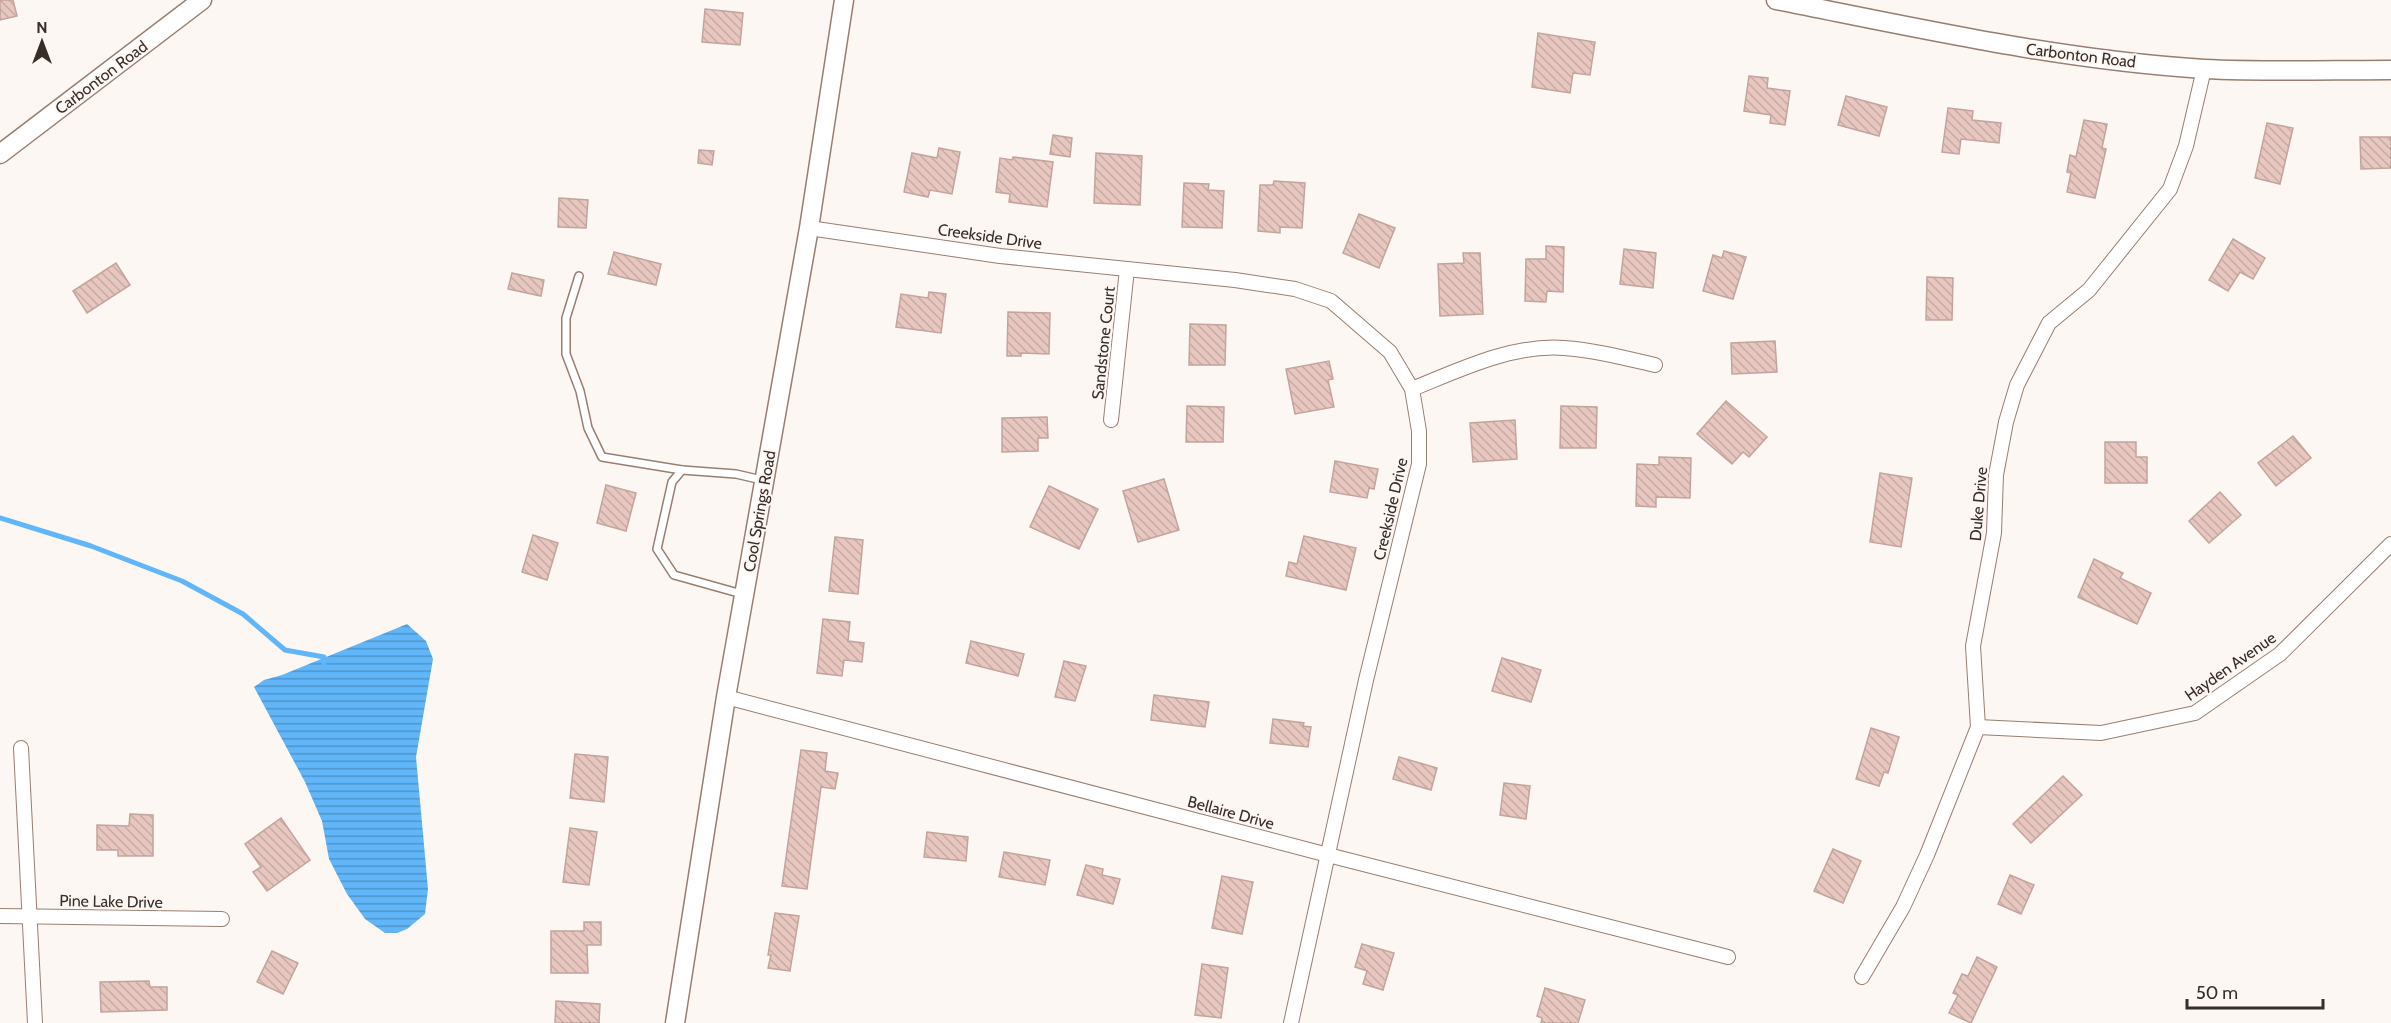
<svg xmlns="http://www.w3.org/2000/svg" width="2391" height="1023" viewBox="0 0 2391 1023" font-family="Cabin,sans-serif">
	<style>
		.water { fill: url(#water-rules) }
		.lines { fill: none; stroke-linecap: round; stroke-linejoin: round }
		.stream { stroke: #60b6f9; stroke-width: 5 }
		.building { fill: url(#building-back-hatch); stroke: #c2a49c; stroke-width: 1.5 }
		.service-casing { stroke: #977e70; stroke-width: 10 }
		.minor-casing { stroke: #977e70; stroke-width: 16 }
		.tertiary-casing { stroke: #977e70; stroke-width: 21 }
		.service { stroke: #fff; stroke-width: 7 }
		.minor { stroke: #fff; stroke-width: 14 }
		.tertiary { stroke: #fff; stroke-width: 18 }
		.labels { text-anchor: middle; stroke-width: 4.5; stroke-linejoin: round; paint-order: stroke }
		.street-label { font-size: 16px; fill: #382d28; stroke: #fdf7f4 }
	</style>
	<defs>
		<pattern id="water-rules" width="6" height="5" patternUnits="userSpaceOnUse" patternTransform="scale(1.5)"><rect width="6" height="5" fill="#60b6f9"/><path d="M0 2.5h6" fill="none" stroke="#5094ca"/></pattern>
		<pattern id="building-back-hatch" width="6" height="6" patternUnits="userSpaceOnUse" patternTransform="scale(1.5)"><rect width="6" height="6" fill="#e7c7bf"/><path d="M-1 5l2 2M0 0l6 6M5-1l2 2" fill="none" stroke="#c7aba4"/></pattern>
	</defs>
	<rect width="100%" height="100%" fill="#fdf7f4"/>
	<polygon class="water" points="407,624 426,641 433,659 416,757 428,889 425,914 407,929 397,933 385,933 365,919 347,894 329,859 322,821 305,782 254,687 264,680 282,675"/>
	<g class="lines">
		<polyline class="stream" points="0,518 91,546 182,581 243,614 285,650 324,657 324,663"/>
	</g>
	<g class="building">
		<polygon points="0,0 13,0 17,16 0,20"/>
		<polygon points="705,9 743,13 740,45 702,42"/>
		<polygon points="1538,33 1595,42 1590,75 1573,73 1570,93 1532,87"/>
		<polygon points="1749,76 1768,78 1767,88 1790,91 1785,125 1770,123 1771,115 1744,111"/>
		<polygon points="1846,96 1887,107 1879,136 1838,125"/>
		<polygon points="1948,108 1973,111 1972,120 2001,123 1999,143 1961,139 1959,154 1942,152"/>
		<polygon points="2084,120 2107,124 2102,148 2106,149 2095,198 2067,192 2071,173 2067,172 2070,155 2076,157"/>
		<polygon points="2267,123 2293,128 2280,184 2255,178"/>
		<polygon points="1053,135 1072,138 1070,157 1050,154"/>
		<polygon points="2360,137 2391,137 2391,168 2361,169"/>
		<polygon points="939,148 960,152 952,194 930,190 928,197 904,192 912,153 937,158"/>
		<polygon points="699,150 714,151 712,165 698,163"/>
		<polygon points="1096,153 1142,156 1140,205 1094,203"/>
		<polygon points="1013,157 1053,162 1047,207 1009,202 1010,194 996,192 1000,158 1012,160"/>
		<polygon points="1274,181 1305,183 1302,228 1280,227 1280,233 1258,231 1260,185 1273,185"/>
		<polygon points="1184,183 1209,184 1208,190 1224,191 1222,228 1182,227"/>
		<polygon points="559,198 588,200 586,228 558,227"/>
		<polygon points="1359,214 1395,228 1379,268 1343,253"/>
		<polygon points="2233,239 2265,258 2253,279 2240,272 2228,291 2209,280"/>
		<polygon points="1546,246 1564,247 1563,292 1547,291 1546,302 1525,301 1526,259 1546,259"/>
		<polygon points="1624,249 1656,253 1653,288 1620,284"/>
		<polygon points="1724,251 1746,257 1733,299 1703,291 1713,255 1722,258"/>
		<polygon points="614,252 661,264 656,285 608,274"/>
		<polygon points="1463,253 1480,253 1483,314 1440,316 1438,264 1464,263"/>
		<polygon points="116,263 130,285 87,313 73,291"/>
		<polygon points="512,273 544,280 541,296 508,289"/>
		<polygon points="1927,277 1953,278 1952,320 1926,320"/>
		<polygon points="929,292 946,294 941,333 896,327 901,294 928,298"/>
		<polygon points="1008,312 1050,313 1049,354 1021,353 1021,356 1007,356"/>
		<polygon points="1190,324 1226,325 1225,365 1189,365"/>
		<polygon points="1775,341 1777,372 1732,374 1731,343"/>
		<polygon points="1329,361 1333,379 1328,380 1334,407 1295,414 1286,369"/>
		<polygon points="1726,401 1767,437 1749,457 1743,452 1732,464 1697,434"/>
		<polygon points="1187,406 1224,407 1223,442 1186,442"/>
		<polygon points="1561,406 1597,407 1596,448 1560,448"/>
		<polygon points="1047,417 1048,438 1038,438 1038,451 1002,452 1002,418"/>
		<polygon points="1515,420 1517,459 1473,462 1470,423"/>
		<polygon points="2293,436 2311,458 2276,486 2258,463"/>
		<polygon points="2105,442 2136,442 2136,457 2147,457 2147,483 2105,483"/>
		<polygon points="1659,457 1691,458 1690,498 1656,497 1656,507 1636,506 1637,464 1659,465"/>
		<polygon points="1335,461 1378,469 1374,489 1369,488 1367,498 1330,492"/>
		<polygon points="1880,473 1912,478 1901,547 1870,542"/>
		<polygon points="1164,479 1179,530 1138,542 1123,491"/>
		<polygon points="606,485 636,493 626,531 597,523"/>
		<polygon points="1049,486 1098,509 1079,549 1030,527"/>
		<polygon points="2220,492 2241,515 2209,543 2189,521"/>
		<polygon points="533,535 558,543 547,580 522,572"/>
		<polygon points="1304,536 1356,548 1346,590 1286,576 1289,562 1297,564"/>
		<polygon points="835,537 863,540 858,594 829,591"/>
		<polygon points="2094,559 2123,573 2120,578 2151,593 2137,624 2078,597"/>
		<polygon points="823,619 850,622 848,641 864,643 862,662 844,660 842,676 817,673"/>
		<polygon points="971,641 1024,654 1018,676 966,663"/>
		<polygon points="1502,658 1541,670 1531,702 1492,691"/>
		<polygon points="1064,661 1086,666 1075,701 1055,697"/>
		<polygon points="1154,695 1209,702 1205,727 1151,720"/>
		<polygon points="1273,719 1304,723 1303,726 1311,727 1308,747 1270,743"/>
		<polygon points="1871,728 1899,737 1888,773 1884,772 1879,786 1856,779"/>
		<polygon points="801,750 827,753 825,771 838,773 835,789 821,787 807,889 782,886"/>
		<polygon points="575,754 608,757 604,802 570,798"/>
		<polygon points="1399,757 1437,768 1431,790 1393,779"/>
		<polygon points="2063,776 2082,795 2031,843 2013,824"/>
		<polygon points="1504,783 1530,786 1526,819 1500,815"/>
		<polygon points="130,814 153,815 153,856 118,856 118,850 97,850 97,825 129,826"/>
		<polygon points="281,818 310,860 267,891 253,872 261,867 245,844"/>
		<polygon points="570,828 597,832 589,885 563,882"/>
		<polygon points="927,832 968,837 966,861 924,857"/>
		<polygon points="1833,849 1861,861 1843,903 1814,891"/>
		<polygon points="1004,852 1050,860 1045,885 999,877"/>
		<polygon points="1086,865 1103,869 1102,875 1120,879 1113,904 1077,895"/>
		<polygon points="2010,875 2034,885 2021,914 1998,904"/>
		<polygon points="1222,876 1253,882 1242,934 1212,928"/>
		<polygon points="775,913 799,916 790,971 768,968 771,955 768,955"/>
		<polygon points="584,922 601,922 601,945 587,945 588,973 551,973 551,931 584,931"/>
		<polygon points="1362,944 1394,953 1383,990 1363,984 1367,971 1355,967"/>
		<polygon points="272,951 298,963 283,994 257,982"/>
		<polygon points="1977,957 1997,967 1971,1023 1949,1013 1958,995 1953,993 1962,974 1968,976"/>
		<polygon points="1202,964 1228,968 1221,1018 1195,1015"/>
		<polygon points="149,981 150,987 167,987 167,1010 101,1012 100,982"/>
		<polygon points="1545,988 1585,1000 1578,1023 1541,1023 1542,1018 1537,1016"/>
		<polygon points="556,1001 600,1004 599,1023 555,1023"/>
	</g>
	<g class="lines">
		<defs>
			<g id="service">
				<polyline points="579,276 566,318 566,354 580,391 588,428 602,457 682,470"/>
				<polyline points="742,594 674,575 657,549 672,482 682,470 736,474 762,480"/>
			</g>
			<g id="minor">
				<polyline points="809,228 1000,256 1235,280 1295,289 1331,301 1390,352 1412,389 1419,431 1419,464 1366,680 1291,1023"/>
				<path d="M1412 389C1459 370 1512 344 1564 348 1594 350 1625 358 1655 365"/>
				<polyline points="1111,420 1127,269"/>
				<polyline points="726,697 1328,855 1728,957"/>
				<polyline points="1978,727 2101,733 2195,713 2280,654 2391,544"/>
				<polyline points="21,748 35,1023"/>
				<polyline points="0,916 222,919"/>
				<polyline points="1862,977 1903,907 1927,855 1978,727 1973,646 1994,533 1996,475 2006,422 2017,385 2049,323 2089,290 2170,189 2186,146 2204,69"/>
			</g>
			<g id="tertiary">
				<path d="M1776 0C1918 28 2059 60 2204 69 2266 72 2329 70 2391 70"/>
				<polyline points="0,154 202,0"/>
				<polyline points="675,1023 726,697 809,228 844,0"/>
			</g>
		</defs>
		<use href="#service" class="service-casing"/>
		<use href="#minor" class="minor-casing"/>
		<use href="#tertiary" class="tertiary-casing"/>
		<use href="#service" class="service"/>
		<use href="#minor" class="minor"/>
		<use href="#tertiary" class="tertiary"/>
	</g>
	<g class="labels">
		<g class="street-label">
			<text transform="translate(2081 55) rotate(7)" y="6">Carbonton Road</text>
			<text transform="translate(101 77) rotate(-37)" y="6">Carbonton Road</text>
			<text transform="translate(990 236) rotate(8)" y="6">Creekside Drive</text>
			<text transform="translate(1103 343) rotate(-84)" y="6">Sandstone Court</text>
			<text transform="translate(1978 504) rotate(-85)" y="6">Duke Drive</text>
			<text transform="translate(1390 509) rotate(-77)" y="6">Creekside Drive</text>
			<text transform="translate(759 511) rotate(-80)" y="6">Cool Springs Road</text>
			<text transform="translate(2230 666) rotate(-35)" y="6">Hayden Avenue</text>
			<text transform="translate(1231 812) rotate(15)" y="6">Bellaire Drive</text>
			<text transform="translate(111 901) rotate(1)" y="6">Pine Lake Drive</text>
		</g>
	</g>
	<g transform="translate(42 42)" stroke="#fdf7f4" stroke-width="4.5" paint-order="stroke">
	<path d="M0-4.5L10 22L0 15L-10 22Z" fill="#382d28"/>
	<text y="-9" font-size="16" font-weight="bold" text-anchor="middle" fill="#382d28">N</text>
	</g>
	<path d="M2187 999v9h136v-9" fill="none" stroke="#382d28" stroke-width="3"/>
	<text x="2196" y="999" font-size="18" fill="#382d28" stroke="#fdf7f4" stroke-width="4.5" paint-order="stroke">50 m</text>
</svg>
